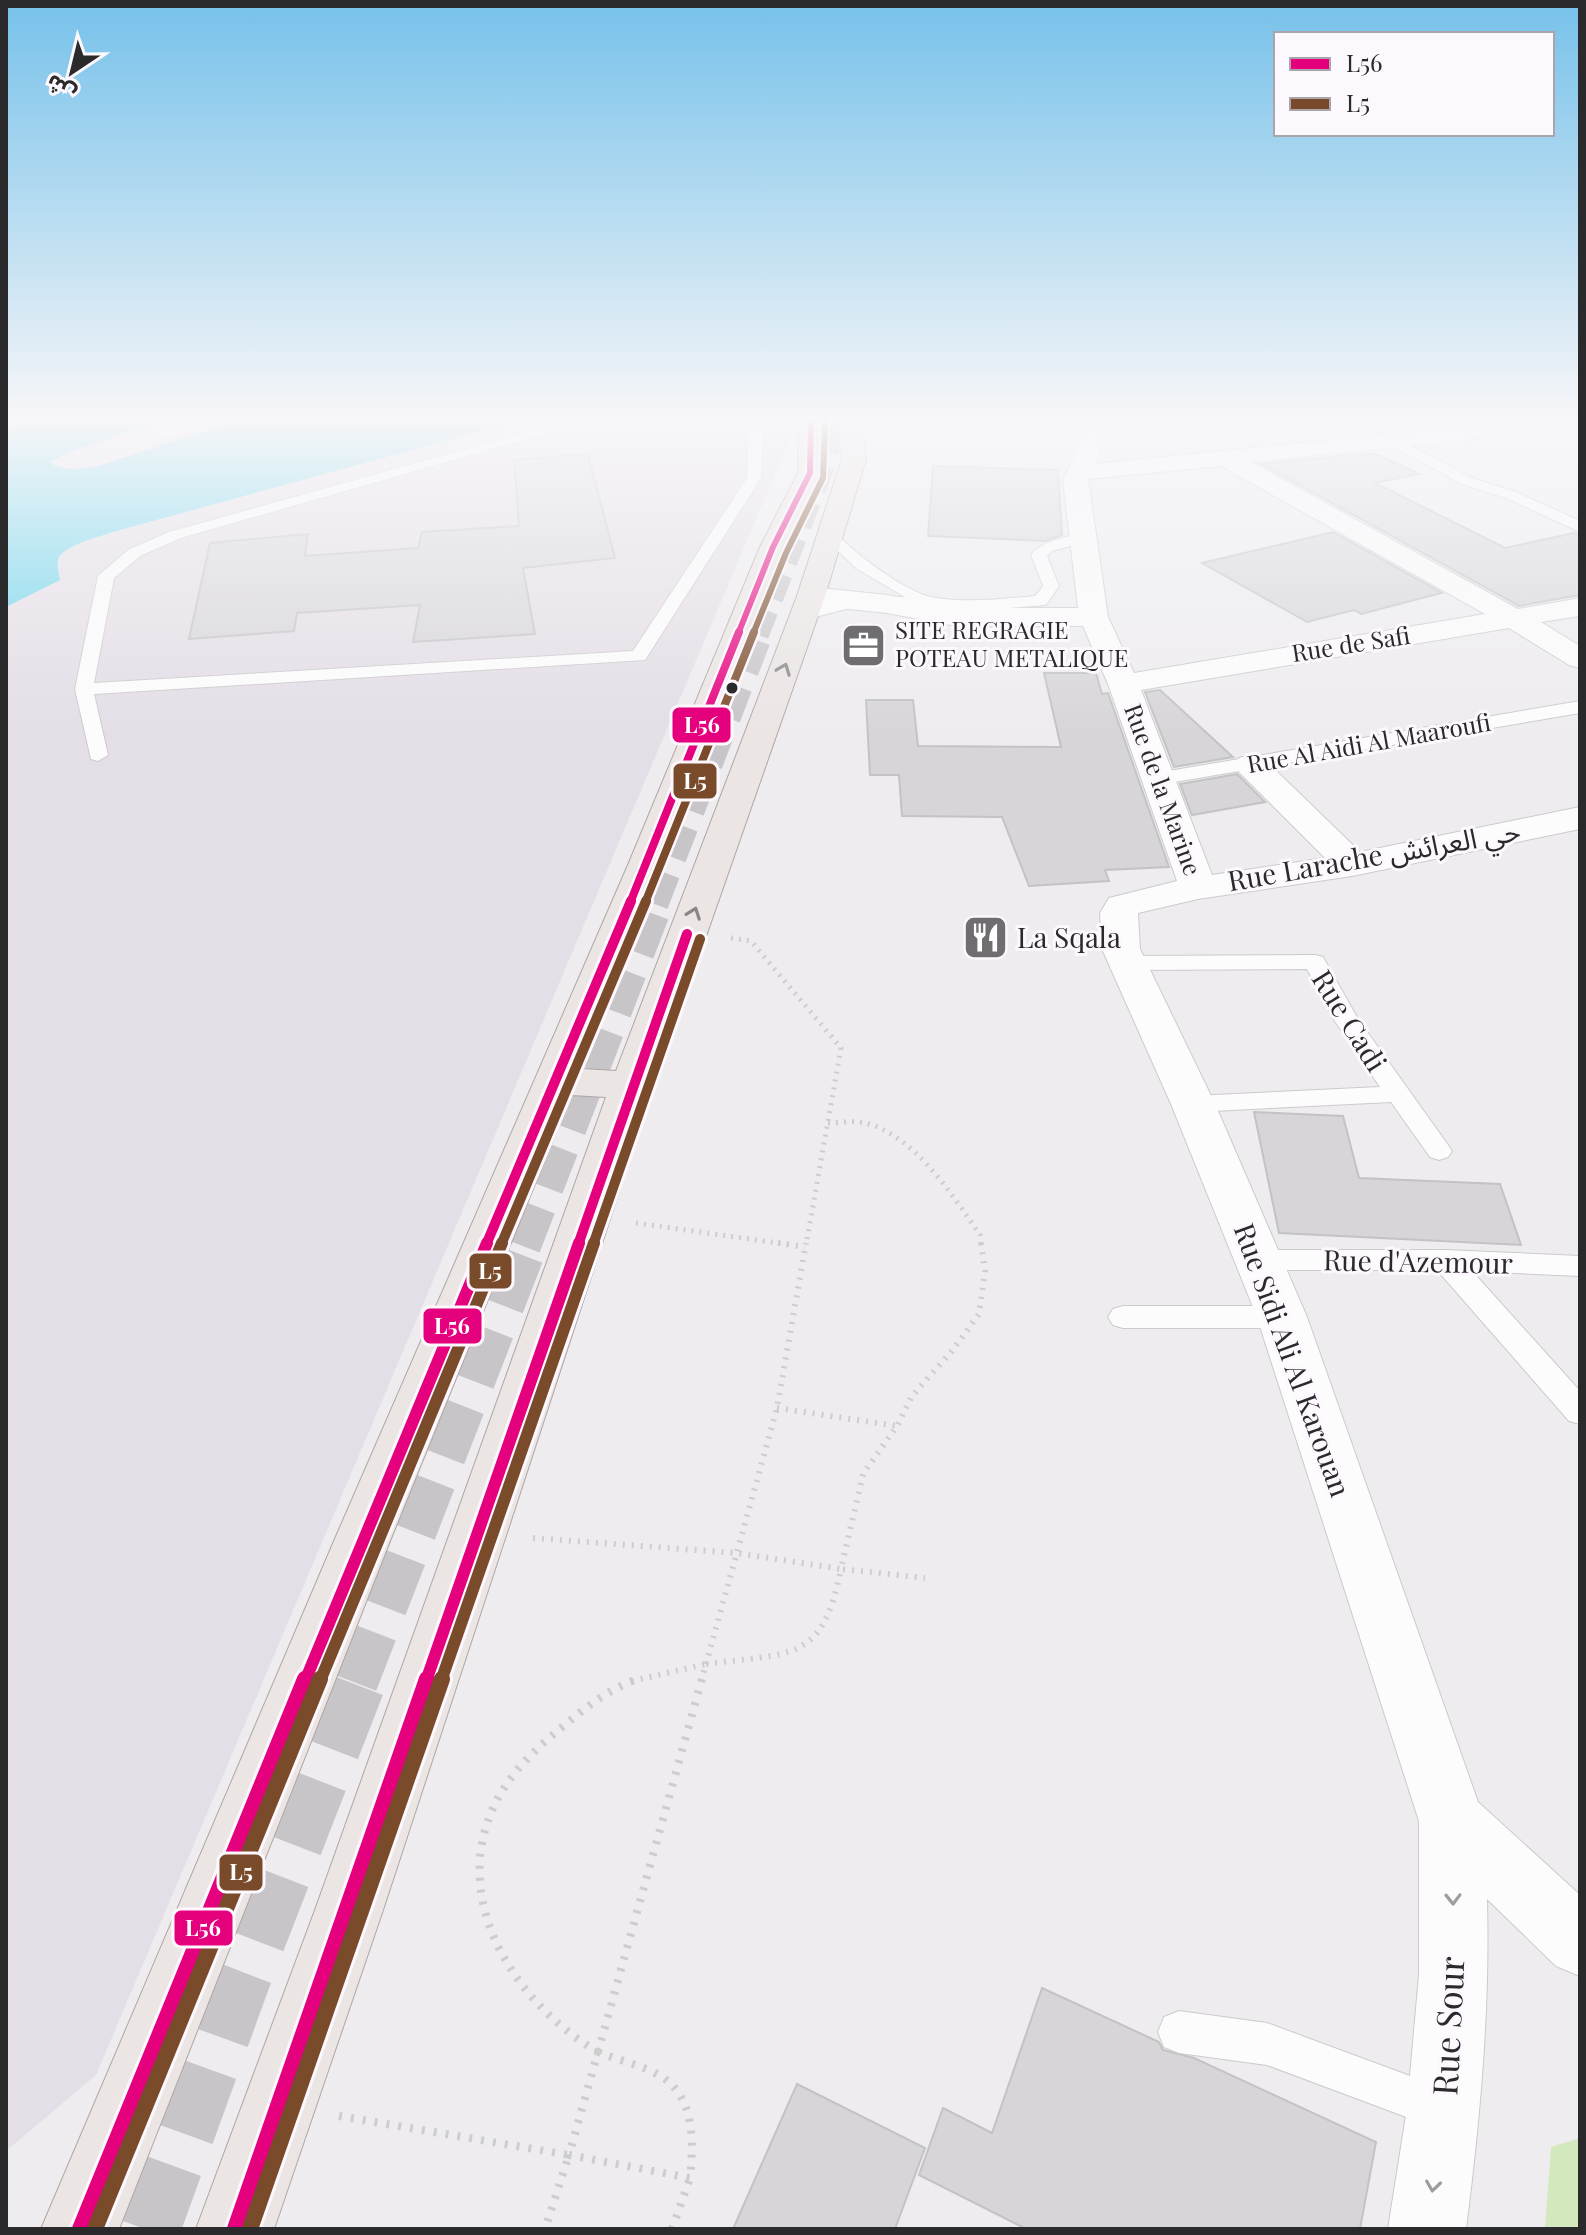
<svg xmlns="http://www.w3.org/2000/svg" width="1586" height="2235" viewBox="0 0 1586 2235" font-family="'Playfair Display','Noto Sans Arabic',serif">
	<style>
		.built { fill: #e4dee6 }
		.green { fill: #d4e8be }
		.water { fill: #6bd4ec }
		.building { fill: #d7d5d7; stroke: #c3c2c4; stroke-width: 2 }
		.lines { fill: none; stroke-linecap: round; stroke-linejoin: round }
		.highway-tunnel-far4 { stroke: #c7c5c8; stroke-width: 26; stroke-dasharray: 26 13; stroke-linecap: butt }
		.highway-tunnel-far3 { stroke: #c7c5c8; stroke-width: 33; stroke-dasharray: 33 17; stroke-linecap: butt }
		.highway-tunnel-far2 { stroke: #c7c5c8; stroke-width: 42; stroke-dasharray: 42 21; stroke-linecap: butt }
		.highway-tunnel-far1 { stroke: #c7c5c8; stroke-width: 54; stroke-dasharray: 54 27; stroke-linecap: butt }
		.highway-tunnel { stroke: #c7c5c8; stroke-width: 69; stroke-dasharray: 69 34; stroke-linecap: butt }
		.lane-casing { stroke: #cccacc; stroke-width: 2 }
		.street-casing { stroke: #cccacc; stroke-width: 2 }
		.primary-casing { stroke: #afa5a5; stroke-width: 2 }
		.path-far2 { stroke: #cecdce; stroke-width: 5; stroke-dasharray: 2 6; stroke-linecap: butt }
		.path-far1 { stroke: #cecdce; stroke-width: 6; stroke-dasharray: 2 7; stroke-linecap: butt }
		.path { stroke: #cecdce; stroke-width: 8; stroke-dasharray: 3 9; stroke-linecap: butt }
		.lane { fill: #fcfcfd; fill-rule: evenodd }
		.street { fill: #fcfcfd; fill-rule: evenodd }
		.primary { fill: #ebe5e4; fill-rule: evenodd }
		.bus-1-far4-casing { stroke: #fdf8fe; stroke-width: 10 }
		.bus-1-far3-casing { stroke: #fdf8fe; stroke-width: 13 }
		.bus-1-far2-casing { stroke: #fdf8fe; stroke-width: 16 }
		.bus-1-far1-casing { stroke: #fdf8fe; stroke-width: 18 }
		.bus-1-casing { stroke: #fdf8fe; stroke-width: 22 }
		.bus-2-far4-casing { stroke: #fdf8fe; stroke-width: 10 }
		.bus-2-far3-casing { stroke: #fdf8fe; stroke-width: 13 }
		.bus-2-far2-casing { stroke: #fdf8fe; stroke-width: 16 }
		.bus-2-far1-casing { stroke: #fdf8fe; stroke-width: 18 }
		.bus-2-casing { stroke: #fdf8fe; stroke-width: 22 }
		.bus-1-far4 { stroke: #e5007d; stroke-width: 6 }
		.bus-1-far3 { stroke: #e5007d; stroke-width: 8 }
		.bus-1-far2 { stroke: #e5007d; stroke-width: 10 }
		.bus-1-far1 { stroke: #e5007d; stroke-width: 12 }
		.bus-1 { stroke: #e5007d; stroke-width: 16 }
		.bus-2-far4 { stroke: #7a4b2a; stroke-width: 6 }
		.bus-2-far3 { stroke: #7a4b2a; stroke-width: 8 }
		.bus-2-far2 { stroke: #7a4b2a; stroke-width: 10 }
		.bus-2-far1 { stroke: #7a4b2a; stroke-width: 12 }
		.bus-2 { stroke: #7a4b2a; stroke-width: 16 }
		.oneway { stroke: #8a8788 }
		.oneway2 { stroke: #9e9d9e }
		.bus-dot { fill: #2a292b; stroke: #fdf8fe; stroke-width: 3 }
		.labels { text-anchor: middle; stroke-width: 6; stroke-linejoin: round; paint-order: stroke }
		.far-poi-label { font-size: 24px; fill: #2a292b; stroke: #fdf8fe; text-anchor: start }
		.far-street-label { font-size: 24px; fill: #2a292b; stroke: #fdf8fe }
		.street-label { font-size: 28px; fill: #2a292b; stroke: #fdf8fe }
		.poi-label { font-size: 28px; fill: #2a292b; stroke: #fdf8fe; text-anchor: start }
		.near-street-label { font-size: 34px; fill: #2a292b; stroke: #fdf8fe }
		.line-badge { stroke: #fdf8fe; stroke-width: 3 }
		.badge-label { font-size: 22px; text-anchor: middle; font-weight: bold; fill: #fff }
	</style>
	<rect width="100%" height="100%" fill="#eeecef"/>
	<g class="built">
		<polygon points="6,422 231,422 98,466 76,469 58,467 49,462 71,451 6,429"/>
		<polygon points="515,422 796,425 96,2075 6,2151 6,607 60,580 58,560 63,552 76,545 120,530"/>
	</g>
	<polygon class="green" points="1580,2138 1580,2229 1545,2229 1551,2147"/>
	<path class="water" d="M30 422H160L72 451 49 462C64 472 81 469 98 466L232 422H515L120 530C106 535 61 545 58 560 57 565 59 574 60 580L6 607V429Z"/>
	<g class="building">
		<polygon points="1374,453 1419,474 1375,483 1505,548 1574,533 1580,535 1580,595 1519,606 1261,464"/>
		<polygon points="588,454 615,558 523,568 535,634 413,642 420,605 297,613 294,631 189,639 210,543 308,534 305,556 418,548 422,532 519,526 514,460"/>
		<polygon points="933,466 1058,470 1062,535 1045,541 928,536"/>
		<polygon points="1333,532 1442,593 1361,614 1354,610 1307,622 1202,563"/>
		<polygon points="1044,673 1096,673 1102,694 1108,693 1169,867 1105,870 1109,881 1029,886 1002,817 902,816 899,775 870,775 866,700 913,700 918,746 1061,747"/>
		<polygon points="1160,690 1233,757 1174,767 1145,692"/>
		<polygon points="1237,774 1265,802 1192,815 1180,784"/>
		<polygon points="1254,1112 1343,1116 1359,1178 1500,1184 1521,1245 1279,1233"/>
		<polygon points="1042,1988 1159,2042 1163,2050 1194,2058 1376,2142 1360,2229 1026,2229 919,2175 943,2108 992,2133"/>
		<polygon points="797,2084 925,2148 895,2229 733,2229"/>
	</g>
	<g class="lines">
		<polyline class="highway-tunnel-far4" points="756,634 824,460 828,439 826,422"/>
		<polyline class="highway-tunnel-far3" points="652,903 757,632"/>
		<polyline class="highway-tunnel-far2" points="520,1245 653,901"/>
		<polyline class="highway-tunnel-far1" points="351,1681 521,1243"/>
		<polyline class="highway-tunnel" points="145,2229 236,1978 352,1679"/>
		<defs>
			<g id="lane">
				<polygon points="183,422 204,422 165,438 153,435"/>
				<polygon points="563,422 587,422 181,538 140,556 114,578 94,683 633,651 747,478 749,422 763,422 761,478 645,660 94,694 108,755 98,761 91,759 75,689 98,576 128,550 169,532"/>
				<polygon points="1445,422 1462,422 1471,428 1507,422 1540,422 1469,437"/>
				<polygon points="1394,437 1472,478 1516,492 1580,521 1580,532 1506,498 1462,484 1389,444 1387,441"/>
				<path d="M829 530 835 532C855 554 907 594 936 598 969 603 1002 599 1035 596L1043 586 1031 555C1043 540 1064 538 1083 533L1091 538 1089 541 1052 551 1047 556 1059 586 1046 605 972 611 858 606 804 620 798 619 795 615 798 611 858 596 905 597 857 569 821 535Z"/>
				<polygon points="1580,701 1580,713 1157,785 1147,779 1157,773"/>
				<polygon points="1315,955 1323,957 1358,1019 1448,1145 1452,1151 1448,1157 1439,1160 1430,1157 1391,1102 1193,1112 1184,1110 1180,1104 1184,1098 1193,1096 1380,1087 1334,1020 1307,969 1127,970 1119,968 1115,963 1119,958 1127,956"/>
				<polygon points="1256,1250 1445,1250 1580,1256 1580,1276 1472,1271 1580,1391 1580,1424 1569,1421 1437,1270 1256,1270 1246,1267 1242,1260 1246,1253"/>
				<polygon points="1123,1306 1282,1306 1292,1309 1297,1317 1292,1325 1282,1328 1123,1328 1113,1325 1108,1317 1113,1309"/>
				<polygon points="1179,2011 1267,2023 1456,2093 1463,2108 1456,2123 1441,2130 1267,2065 1179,2053 1164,2047 1158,2032 1164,2017"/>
			</g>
			<path id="street" d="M1068 422H1091L1105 440 1095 464 1469 426 1477 428 1481 433 1477 438 1469 440 1251 462 1518 609 1580 598V616L1541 622 1580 646V668L1569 665 1509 628 1141 690 1212 875 1325 858 1239 772 1234 765 1239 758 1251 755 1263 758 1360 852 1580 807V829L1352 876 1198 899 1138 913 1140 949 1215 1104 1307 1317 1478 1802 1580 1895V1976L1556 1966 1487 1899C1490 2010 1480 2119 1466 2229H1388L1407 2109 1419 1975V1821L1257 1317 1171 1104 1102 949 1100 913 1109 898 1177 881 1108 684 1083 626H956L887 613 811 605 801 602 797 596 801 590 811 587 887 595 956 608H1078L1063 480 1081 440ZM1221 466 1485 614 1134 673 1108 617 1088 479Z"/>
			<polygon id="primary" points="799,422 823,422 822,473 786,547 582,1069 616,1071 797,596 842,459 838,422 862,422 866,459 825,596 654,1085 383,1910 274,2229 196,2229 315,1910 606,1097 571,1095 390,1541 119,2229 41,2229 334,1541 628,865 760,547 798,473"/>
		</defs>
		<use href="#lane" class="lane-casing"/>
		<use href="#street" class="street-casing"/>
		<use href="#primary" class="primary-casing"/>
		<g class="path-far2">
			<polyline points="731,938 751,941 841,1048 806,1245"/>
			<path d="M828 1123C838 1123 850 1121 859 1122 911 1129 953 1196 980 1235L981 1245"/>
			<polyline points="636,1223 792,1245"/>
		</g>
		<g class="path-far1">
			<polyline points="778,1243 805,1247"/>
			<polyline points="777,1408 897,1426"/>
			<polyline points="533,1538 736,1553 841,1569 863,1474 897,1426 912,1396 952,1351 979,1314 985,1271 981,1243"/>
			<polyline points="706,1664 777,1408 806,1243"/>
			<path d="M706 1664C790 1652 822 1665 841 1569L925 1578"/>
			<polyline points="632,1681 706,1664"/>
			<polyline points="701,1681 706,1664"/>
		</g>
		<g class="path">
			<path d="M598 2052C615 2059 633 2063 651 2071 695 2090 694 2137 690 2178L569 2155Z"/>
			<path d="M598 2052C516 2004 449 1902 494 1806 509 1774 535 1749 561 1728 585 1708 608 1689 638 1679"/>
			<polyline points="598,2052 702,1679"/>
			<polyline points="339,2116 569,2155 545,2229"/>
			<polyline points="672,2229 690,2178"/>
		</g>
		<use href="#lane" class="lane"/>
		<use href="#street" class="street"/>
		<use href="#primary" class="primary"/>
		<defs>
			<polyline id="bus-1-far4" points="738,634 773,547 810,473 811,422"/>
			<polyline id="bus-1-far3" points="630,903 739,632"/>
			<g id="bus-1-far2">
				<polyline points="486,1245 631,901"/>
				<polyline points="578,1245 687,934"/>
			</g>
			<g id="bus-1-far1">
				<polyline points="305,1681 487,1243"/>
				<polyline points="426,1681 579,1243"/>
			</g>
			<g id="bus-1">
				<polyline points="80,2229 305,1679"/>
				<polyline points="235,2229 427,1679"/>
			</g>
			<polyline id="bus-2-far4" points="753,634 786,553 823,478 825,422"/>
			<polyline id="bus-2-far3" points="645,903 754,632"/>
			<g id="bus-2-far2">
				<polyline points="501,1245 646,901"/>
				<polyline points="593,1245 700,939"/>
			</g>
			<g id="bus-2-far1">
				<polyline points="320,1681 502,1243"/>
				<polyline points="441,1681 594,1243"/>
			</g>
			<g id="bus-2">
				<polyline points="95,2229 320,1679"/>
				<polyline points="250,2229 442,1679"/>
			</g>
		</defs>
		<use href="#bus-1-far4" class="bus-1-far4-casing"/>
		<use href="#bus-1-far3" class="bus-1-far3-casing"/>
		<use href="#bus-1-far2" class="bus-1-far2-casing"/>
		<use href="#bus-1-far1" class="bus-1-far1-casing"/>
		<use href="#bus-1" class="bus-1-casing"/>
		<use href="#bus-2-far4" class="bus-2-far4-casing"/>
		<use href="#bus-2-far3" class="bus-2-far3-casing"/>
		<use href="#bus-2-far2" class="bus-2-far2-casing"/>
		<use href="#bus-2-far1" class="bus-2-far1-casing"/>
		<use href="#bus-2" class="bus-2-casing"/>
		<use href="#bus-1-far4" class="bus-1-far4"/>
		<use href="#bus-1-far3" class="bus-1-far3"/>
		<use href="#bus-1-far2" class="bus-1-far2"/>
		<use href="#bus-1-far1" class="bus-1-far1"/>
		<use href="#bus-1" class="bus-1"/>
		<use href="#bus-2-far4" class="bus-2-far4"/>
		<use href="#bus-2-far3" class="bus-2-far3"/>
		<use href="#bus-2-far2" class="bus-2-far2"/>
		<use href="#bus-2-far1" class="bus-2-far1"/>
		<use href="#bus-2" class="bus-2"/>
	</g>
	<defs><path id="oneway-chevron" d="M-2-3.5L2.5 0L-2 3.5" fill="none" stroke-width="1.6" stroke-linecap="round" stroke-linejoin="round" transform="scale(2)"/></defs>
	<g class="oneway">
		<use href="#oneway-chevron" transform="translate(784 669) rotate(-69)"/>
		<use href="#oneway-chevron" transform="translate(694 913) rotate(-70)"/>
	</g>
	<g class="oneway2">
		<use href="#oneway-chevron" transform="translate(1453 1899) rotate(89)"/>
		<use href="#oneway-chevron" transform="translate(1433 2186) rotate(98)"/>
	</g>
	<linearGradient id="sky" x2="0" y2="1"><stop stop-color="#76c1ea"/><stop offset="0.57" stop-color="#f7f6f8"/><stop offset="1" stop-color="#f7f6f8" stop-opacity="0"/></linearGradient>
	<rect width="1586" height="735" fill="url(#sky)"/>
	<defs>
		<symbol id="office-square" viewBox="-11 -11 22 22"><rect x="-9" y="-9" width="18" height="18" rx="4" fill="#6f6d70" stroke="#fdf8fe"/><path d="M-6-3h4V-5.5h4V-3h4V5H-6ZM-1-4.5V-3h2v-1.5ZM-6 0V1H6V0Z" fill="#fff"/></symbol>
		<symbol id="restaurant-square" viewBox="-11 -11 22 22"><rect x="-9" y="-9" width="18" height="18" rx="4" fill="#6f6d70" stroke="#fdf8fe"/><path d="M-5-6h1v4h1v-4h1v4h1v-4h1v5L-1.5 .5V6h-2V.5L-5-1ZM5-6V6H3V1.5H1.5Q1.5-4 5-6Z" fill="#fff"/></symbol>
	</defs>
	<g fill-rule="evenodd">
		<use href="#office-square" x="838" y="620" width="51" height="51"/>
		<use href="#restaurant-square" x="960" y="912" width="51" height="51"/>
	</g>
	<circle class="bus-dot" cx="732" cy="688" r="7"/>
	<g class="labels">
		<g class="far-poi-label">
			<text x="895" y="639">SITE REGRAGIE<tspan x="895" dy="28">POTEAU METALIQUE</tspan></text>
		</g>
		<g class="far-street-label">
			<text transform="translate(1351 645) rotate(-9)" y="8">Rue de Safi</text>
			<text transform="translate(1369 744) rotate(-10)" y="8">Rue Al Aidi Al Maaroufi</text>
			<text transform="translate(1162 790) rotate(70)" y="8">Rue de la Marine</text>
		</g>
		<g class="street-label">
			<text transform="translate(1374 856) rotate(-10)" y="10">Rue Larache حي العرائش</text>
			<text transform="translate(1349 1021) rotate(58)" y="10">Rue Cadi</text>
			<text transform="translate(1418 1262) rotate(1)" y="10">Rue d'Azemour</text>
			<text transform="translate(1292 1360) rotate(70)" y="10">Rue Sidi Ali Al Karouan</text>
		</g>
		<g class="poi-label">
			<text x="1017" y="948">La Sqala</text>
		</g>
		<g class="near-street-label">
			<text transform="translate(1449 2026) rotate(-87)" y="12">Rue Sour</text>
		</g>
	</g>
	<g class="line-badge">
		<rect x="671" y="706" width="61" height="38" rx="8" fill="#e5007d"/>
		<rect x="672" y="762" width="46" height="38" rx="8" fill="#7a4b2a"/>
		<rect x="468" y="1252" width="45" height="38" rx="8" fill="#7a4b2a"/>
		<rect x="422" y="1307" width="61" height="38" rx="8" fill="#e5007d"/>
		<rect x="218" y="1853" width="46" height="39" rx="8" fill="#7a4b2a"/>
		<rect x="173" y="1909" width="61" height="38" rx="8" fill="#e5007d"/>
	</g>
	<g class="badge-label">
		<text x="702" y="733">L56</text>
		<text x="695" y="789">L5</text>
		<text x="490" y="1279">L5</text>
		<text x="452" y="1334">L56</text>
		<text x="241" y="1880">L5</text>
		<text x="203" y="1936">L56</text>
	</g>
	<rect width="1586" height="2235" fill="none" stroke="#2a292b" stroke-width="16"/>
	<rect x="1274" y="32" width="280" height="104" fill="#fdf8fe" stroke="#a9a5aa" stroke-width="2"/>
	<rect x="1290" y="58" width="40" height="12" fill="#e5007d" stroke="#a9a5aa" stroke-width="2"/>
	<text x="1346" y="72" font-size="24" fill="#2a292b">L56</text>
	<rect x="1290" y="98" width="40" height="12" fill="#7a4b2a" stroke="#a9a5aa" stroke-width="2"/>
	<text x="1346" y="112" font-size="24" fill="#2a292b">L5</text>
	<g transform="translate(72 72) rotate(215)" stroke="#fdf8fe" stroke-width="6" paint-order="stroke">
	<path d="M0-6L14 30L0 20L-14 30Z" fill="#2a292b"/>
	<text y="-12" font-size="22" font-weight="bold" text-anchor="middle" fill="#2a292b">ش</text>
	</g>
</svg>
